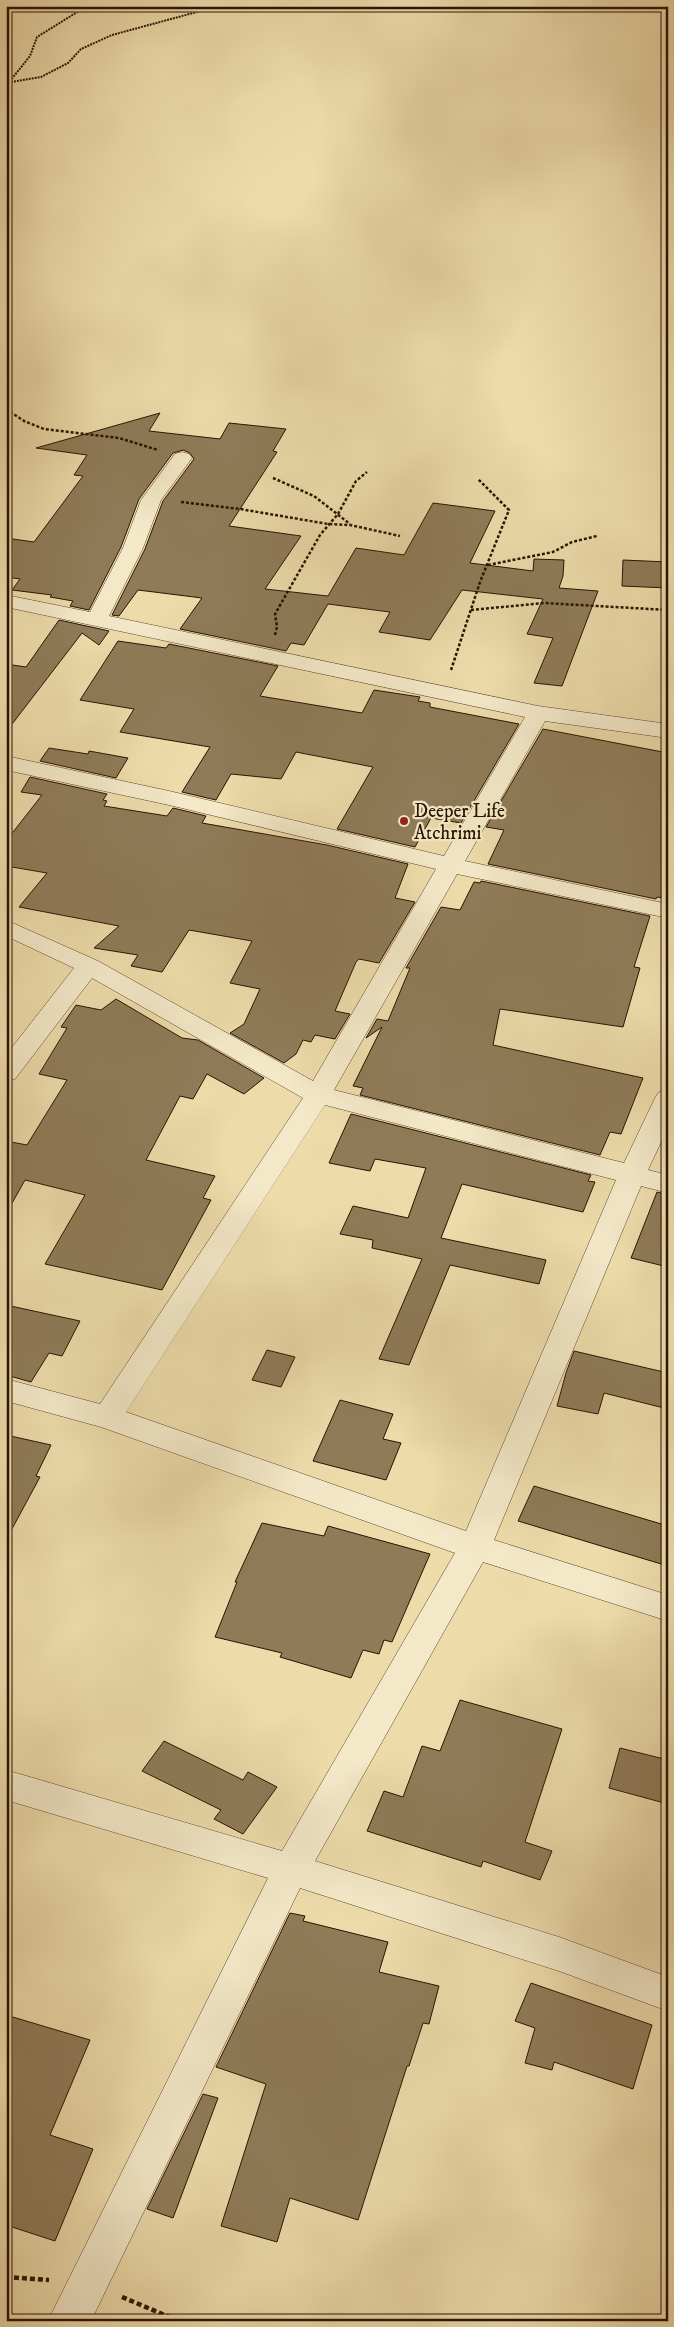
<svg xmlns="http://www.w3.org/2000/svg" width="674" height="2327" viewBox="0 0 674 2327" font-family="'IM FELL DW Pica',serif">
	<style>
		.building { fill: #8f7b58; stroke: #291300 }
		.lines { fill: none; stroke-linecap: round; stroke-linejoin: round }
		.minor-casing { stroke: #5a452a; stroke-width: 1 }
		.path-far2 { stroke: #291300; stroke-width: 2; stroke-dasharray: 2 1; stroke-linecap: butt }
		.path-far1 { stroke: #291300; stroke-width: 2.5; stroke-dasharray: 3 2; stroke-linecap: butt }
		.path { stroke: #291300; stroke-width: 4.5; stroke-dasharray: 5 3; stroke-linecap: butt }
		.minor { fill: #f3e8c8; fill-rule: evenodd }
		.poi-dot { fill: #8f2418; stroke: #f3e8c8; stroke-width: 2 }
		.labels { text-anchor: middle; stroke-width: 4.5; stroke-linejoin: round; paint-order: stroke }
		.poi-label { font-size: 19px; fill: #291300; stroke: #f3e8c8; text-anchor: start }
	</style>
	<rect width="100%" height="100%" fill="#eddbaa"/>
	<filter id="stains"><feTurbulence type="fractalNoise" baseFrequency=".004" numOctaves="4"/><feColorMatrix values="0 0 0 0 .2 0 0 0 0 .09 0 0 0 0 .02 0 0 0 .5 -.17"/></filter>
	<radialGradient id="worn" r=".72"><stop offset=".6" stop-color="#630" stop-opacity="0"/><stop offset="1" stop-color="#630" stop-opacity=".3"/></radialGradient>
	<g class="building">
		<polygon points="160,413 149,431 220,439 229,423 286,429 273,451 277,452 229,526 301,536 265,589 328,596 356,548 404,555 433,503 495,511 470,563 533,571 534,559 564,560 563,576 559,588 598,591 562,686 534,683 553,638 527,634 543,599 462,590 430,640 379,632 390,612 328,604 304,645 291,643 286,651 180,629 202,598 138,590 119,616 112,615 145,549 163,501 194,459 190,453 183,450 173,453 139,499 121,547 89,610 70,606 73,601 50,597 52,595 12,590 20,579 6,577 6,538 34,542 83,476 74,475 87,455 36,448"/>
		<polygon points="623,560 668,562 668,588 622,586"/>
		<polygon points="59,620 109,631 99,645 82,633 6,732 6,664 26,667"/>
		<polygon points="118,641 166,648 169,644 278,666 260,696 362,713 374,690 420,697 418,701 430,703 430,707 519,724 461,823 431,818 415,847 337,829 373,767 296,752 281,779 231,774 216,800 182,792 210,747 120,732 134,709 80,700"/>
		<polygon points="543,729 668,753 668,882 663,898 657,897 656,899 488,864 504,830 486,827"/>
		<polygon points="49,748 88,754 89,751 128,758 116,778 40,761"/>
		<polygon points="30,777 107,794 103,800 107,801 104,806 167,816 173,808 206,816 202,823 327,845 408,864 395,898 415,902 379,963 359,959 356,962 335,1011 350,1014 335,1039 315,1035 311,1042 303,1040 296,1054 284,1063 230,1033 244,1024 260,989 230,983 252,941 189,930 162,972 131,966 138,955 94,948 119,926 19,907 47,873 6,866 6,841 42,795 21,792"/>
		<polygon points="481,881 650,916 634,967 640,968 623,1027 500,1009 493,1045 643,1078 621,1134 610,1132 600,1155 360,1095 363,1088 353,1086 382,1027 366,1038 377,1019 388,1021 410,968 406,968 441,907 460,910 474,882 480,883"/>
		<polygon points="116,999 182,1038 198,1040 264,1078 244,1094 207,1074 193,1099 180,1096 146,1160 215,1176 203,1198 211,1200 162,1290 45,1264 85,1195 25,1180 6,1214 6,1141 27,1145 67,1080 39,1074 67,1028 61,1027 76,1005 101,1010"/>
		<polygon points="351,1114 591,1175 588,1181 595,1182 583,1212 462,1184 441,1238 546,1260 539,1284 450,1265 409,1365 379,1359 422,1259 372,1248 373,1240 340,1234 353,1206 408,1218 426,1168 375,1159 370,1171 329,1163"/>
		<polygon points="657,1192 668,1195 668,1267 631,1258"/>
		<polygon points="6,1305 80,1321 62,1356 49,1353 31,1382 6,1375"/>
		<polygon points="267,1350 295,1357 281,1387 252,1380"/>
		<polygon points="574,1351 668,1373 668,1409 604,1393 598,1414 557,1406 566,1373"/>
		<polygon points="340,1400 393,1414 383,1439 401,1443 386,1480 313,1461"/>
		<polygon points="6,1435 51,1445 36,1476 40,1477 6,1540"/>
		<polygon points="534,1486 668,1526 668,1566 518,1521"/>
		<polygon points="262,1523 324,1536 328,1526 430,1554 392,1642 384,1640 379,1654 363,1650 351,1678 280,1657 282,1653 215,1637 237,1582 235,1582"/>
		<polygon points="460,1700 562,1729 525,1842 552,1851 540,1880 483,1861 481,1867 367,1831 384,1791 403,1797 422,1746 440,1751"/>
		<polygon points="164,1741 243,1780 248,1772 277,1787 243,1834 214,1819 221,1810 142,1771"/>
		<polygon points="620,1748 668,1760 668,1804 609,1788"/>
		<polygon points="290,1913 305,1916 303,1921 388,1942 379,1972 439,1986 429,2024 423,2023 409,2066 407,2066 358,2220 290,2198 277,2242 221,2226 266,2084 216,2067"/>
		<polygon points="531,1983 652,2025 633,2089 554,2062 552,2070 525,2063 535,2028 515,2021"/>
		<polygon points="6,2015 90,2040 50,2135 93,2149 55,2241 6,2225"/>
		<polygon points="203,2094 218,2098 173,2218 147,2209"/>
	</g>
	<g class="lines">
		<defs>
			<path id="minor" d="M182 452 189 454 192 458 161 500 143 548 109 616 538 706 668 724V738L545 721 465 861 668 904V918L457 874 334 1090 624 1163 655 1098 659 1092 668 1089V1127L648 1170 668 1175V1193L641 1186 494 1540 668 1595V1621L483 1562 315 1861 559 1937 668 1977V2011L559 1971 300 1888 91 2321H48L268 1878 6 1800V1770L282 1851 455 1553 101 1427 6 1401V1379L100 1404 303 1098 92 978 15 1079 6 1081V1055L74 968 6 936V920L98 961 313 1081 436 869 169 805 6 770V756L169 791 444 856 525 717 6 607V595L90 612 123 548 141 500 175 454ZM325 1105 616 1180 466 1531 126 1412Z"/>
		</defs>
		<use href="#minor" class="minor-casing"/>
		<g class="path-far2">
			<polyline points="11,82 41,77 68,63 81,49 112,35 219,6"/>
			<polyline points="6,86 30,56 37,37 87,6"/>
		</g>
		<g class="path-far1">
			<polyline points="6,409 24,421 44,429 119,438 158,450"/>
			<polyline points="273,478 314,496 350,524"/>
			<polyline points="181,502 240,509 328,524 350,525 400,536"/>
			<polyline points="488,565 553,552 572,542 597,536"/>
			<polyline points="471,610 544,603 668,610"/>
			<polyline points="275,635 277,627 275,614 320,535 338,514 356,481 367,472"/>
			<polyline points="451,670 480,582 509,510 478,479"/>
		</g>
		<g class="path">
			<polyline points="6,2277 49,2280"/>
			<polyline points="122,2297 179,2321"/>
		</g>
		<use href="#minor" class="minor"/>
	</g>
	<circle class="poi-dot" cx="404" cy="821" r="5"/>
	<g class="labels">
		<g class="poi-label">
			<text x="414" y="817">Deeper Life<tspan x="414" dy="22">Atchrimi</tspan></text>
		</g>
	</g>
	<rect width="674" height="2327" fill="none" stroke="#eddbaa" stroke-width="25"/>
	<rect x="8" y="8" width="659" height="2312" fill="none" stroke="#291300" stroke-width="2.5"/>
	<rect x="12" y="12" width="649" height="2302" fill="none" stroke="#291300"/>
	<rect width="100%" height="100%" filter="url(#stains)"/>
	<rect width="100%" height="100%" fill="url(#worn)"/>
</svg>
